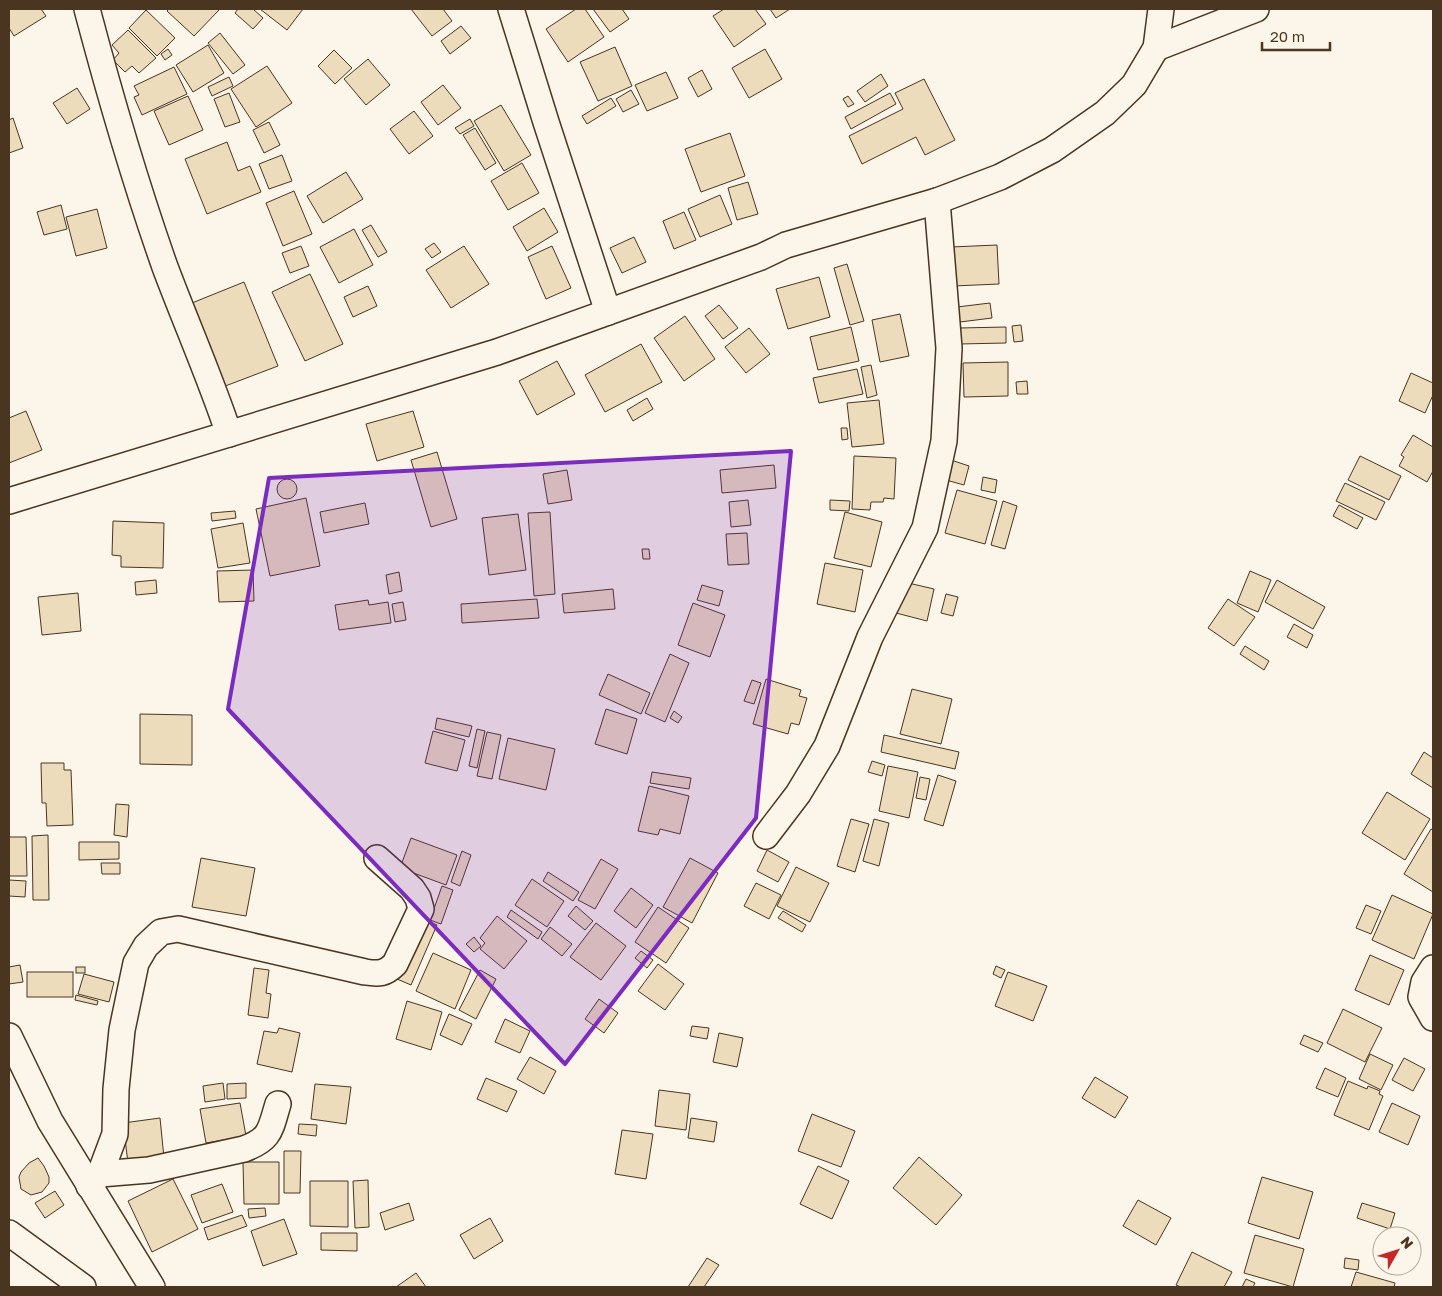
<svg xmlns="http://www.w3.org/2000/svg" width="1442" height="1296" viewBox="0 0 1442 1296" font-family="'Golos Text',sans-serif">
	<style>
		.building { fill: #ecdcbc; stroke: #4a3520 }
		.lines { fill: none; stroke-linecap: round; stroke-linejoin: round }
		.minor-casing { stroke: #4a3520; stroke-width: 28 }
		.minor { stroke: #fbf6e9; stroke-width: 25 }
		.marked { fill: #7b2cbf; fill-opacity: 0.2; stroke: #7b2cbf; stroke-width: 4; stroke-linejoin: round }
	</style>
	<rect width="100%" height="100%" fill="#fbf6e9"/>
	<g class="building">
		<polygon points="9,9 41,9 46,16 14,36 9,28"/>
		<polygon points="169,9 217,9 219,10 194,36 167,11"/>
		<polygon points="238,9 253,9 263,18 253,29 235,13"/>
		<polygon points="260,9 303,9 287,30"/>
		<polygon points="411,9 443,9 452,21 432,36"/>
		<polygon points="576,9 585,9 604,37 568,62 546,29"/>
		<polygon points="593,9 622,9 629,19 610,32"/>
		<polygon points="724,9 755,9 766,24 734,47 713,16"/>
		<polygon points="770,9 790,9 776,18"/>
		<polygon points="146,10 175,38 157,56 129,28"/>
		<polygon points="461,26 471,38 450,54 441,41"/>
		<polygon points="128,30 156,58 139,73 132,66 125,72 113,60 119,53 112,45"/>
		<polygon points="220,33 245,65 233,74 208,43"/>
		<polygon points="208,45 224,73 193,92 176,65"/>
		<polygon points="615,47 632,86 598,101 580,62"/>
		<polygon points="168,49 172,55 165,60 161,54"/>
		<polygon points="765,49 782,79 749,98 732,68"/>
		<polygon points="334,50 352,68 335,84 318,66"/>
		<polygon points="368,59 390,85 366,105 344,79"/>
		<polygon points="267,66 292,103 256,127 231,89"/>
		<polygon points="174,67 187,94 142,115 134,97 139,95 134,86"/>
		<polygon points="702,70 712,89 698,97 688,78"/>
		<polygon points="666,72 678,98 647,111 635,85"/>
		<polygon points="881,74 888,86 865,102 857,91"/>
		<polygon points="229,77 233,86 212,96 208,87"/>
		<polygon points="924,79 955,140 925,155 916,137 862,164 849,136 903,109 895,93"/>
		<polygon points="443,85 461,108 438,125 421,102"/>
		<polygon points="77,88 90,109 67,124 53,103"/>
		<polygon points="631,90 639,104 623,112 616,99"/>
		<polygon points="229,93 240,122 225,127 214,99"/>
		<polygon points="890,93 896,104 851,129 845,117"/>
		<polygon points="188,96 203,130 169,145 154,111"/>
		<polygon points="848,96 854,104 848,107 843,99"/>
		<polygon points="611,98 616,106 587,124 582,116"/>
		<polygon points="501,105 531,155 504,171 474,121"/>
		<polygon points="414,111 433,136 409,154 390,129"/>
		<polygon points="13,118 23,148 9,153 9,120"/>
		<polygon points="470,119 474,126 460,134 455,128"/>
		<polygon points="269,122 280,145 264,153 253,130"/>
		<polygon points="475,128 496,163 485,170 463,135"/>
		<polygon points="730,133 745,176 701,192 685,149"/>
		<polygon points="227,142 238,171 250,166 261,192 207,214 185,159"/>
		<polygon points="282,155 292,181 269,189 259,164"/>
		<polygon points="522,163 539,193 508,210 491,181"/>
		<polygon points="346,172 363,199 323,223 307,196"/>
		<polygon points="748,182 758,214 737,220 728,188"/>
		<polygon points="294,191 312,234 283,246 266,203"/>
		<polygon points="720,195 732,224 700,237 688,209"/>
		<polygon points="61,205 67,229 44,235 37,212"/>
		<polygon points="544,208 558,232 527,251 513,227"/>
		<polygon points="97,209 107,248 76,256 66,217"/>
		<polygon points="684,212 696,240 674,249 663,221"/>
		<polygon points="371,225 387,252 378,257 362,230"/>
		<polygon points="354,229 373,265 339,283 320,247"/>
		<polygon points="634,237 646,262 622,273 610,248"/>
		<polygon points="434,243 441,252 432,258 425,249"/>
		<polygon points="997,245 999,284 953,286 951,247"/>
		<polygon points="301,246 309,266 290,273 282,253"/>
		<polygon points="464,246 489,284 451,308 426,270"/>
		<polygon points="552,246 571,288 546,299 528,257"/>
		<polygon points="847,264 864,321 850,325 834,268"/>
		<polygon points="310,274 343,344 305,361 272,292"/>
		<polygon points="819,277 830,317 788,329 776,289"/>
		<polygon points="244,282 278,366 220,388 187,305"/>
		<polygon points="368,286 377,306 353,317 344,297"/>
		<polygon points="990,303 992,318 960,322 957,307"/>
		<polygon points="719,305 738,328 723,339 705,316"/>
		<polygon points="900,314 909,356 880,362 872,320"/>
		<polygon points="685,316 715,359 684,381 654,338"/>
		<polygon points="1021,325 1023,341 1014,342 1012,326"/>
		<polygon points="851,327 859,361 818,370 810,337"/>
		<polygon points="1006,327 1006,343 959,344 959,328"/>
		<polygon points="749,328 770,354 746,373 725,347"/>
		<polygon points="641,344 662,382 605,412 585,375"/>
		<polygon points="557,361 575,394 537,415 519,381"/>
		<polygon points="1008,362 1008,396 964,397 963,363"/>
		<polygon points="871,365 877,395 867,398 861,367"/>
		<polygon points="857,369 863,394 819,403 813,378"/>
		<polygon points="1411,373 1433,383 1433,395 1425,413 1399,401"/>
		<polygon points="1027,381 1028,394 1017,394 1016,382"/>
		<polygon points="647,398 653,409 633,421 627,410"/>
		<polygon points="879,400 884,444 852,447 847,403"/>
		<polygon points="26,411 42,450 9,463 9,418"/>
		<polygon points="413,411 424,447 377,461 366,424"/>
		<polygon points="841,428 847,428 848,439 842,440"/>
		<polygon points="1413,435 1433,447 1433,471 1427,482 1399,466 1404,457 1401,455"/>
		<polygon points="437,452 457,519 431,527 411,460"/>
		<polygon points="854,456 896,458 894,499 884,498 883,502 871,502 870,510 852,509"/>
		<polygon points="1360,456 1401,476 1389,500 1348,480"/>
		<polygon points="951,460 969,466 964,485 946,480"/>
		<polygon points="774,465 776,488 722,493 720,470"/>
		<polygon points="567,470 572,500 548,504 543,474"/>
		<polygon points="983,477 997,480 995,493 981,490"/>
		<circle cx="287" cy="489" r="10"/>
		<polygon points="1345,483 1385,502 1376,520 1336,501"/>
		<polygon points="957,490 997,501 985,544 945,533"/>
		<polygon points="306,498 320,566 270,576 256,509"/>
		<polygon points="748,500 751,525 731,527 729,502"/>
		<polygon points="830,500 850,501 849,511 830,510"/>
		<polygon points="1003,501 1017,506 1005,549 991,545"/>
		<polygon points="365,503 369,524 324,533 320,512"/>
		<polygon points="1339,505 1363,518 1357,529 1333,516"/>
		<polygon points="235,511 236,518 212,521 211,513"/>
		<polygon points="550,512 555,594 534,596 528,513"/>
		<polygon points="845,512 882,522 871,567 834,558"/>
		<polygon points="518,514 526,570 489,575 482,518"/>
		<polygon points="113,521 164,523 163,568 121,567 121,556 112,555"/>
		<polygon points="243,523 250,563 218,568 211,529"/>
		<polygon points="747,533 749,564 728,565 726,534"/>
		<polygon points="642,549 649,549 650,559 643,559"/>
		<polygon points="825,563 863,570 855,612 817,604"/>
		<polygon points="253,570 254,601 219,602 217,571"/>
		<polygon points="1250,571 1271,580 1258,612 1237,603"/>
		<polygon points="399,572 402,591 389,594 386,575"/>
		<polygon points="156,580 157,593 136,595 135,582"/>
		<polygon points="1277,580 1325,607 1313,629 1265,602"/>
		<polygon points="904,582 934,589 927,621 896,613"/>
		<polygon points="702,585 723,591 719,606 697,600"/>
		<polygon points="613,589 615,609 564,613 562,594"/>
		<polygon points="78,593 81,631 42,635 38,597"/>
		<polygon points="946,594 958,597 953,616 941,613"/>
		<polygon points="537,599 539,618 462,623 461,604"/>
		<polygon points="1228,599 1255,617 1234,646 1208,628"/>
		<polygon points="368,600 369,605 388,602 391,623 339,630 335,605"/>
		<polygon points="403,602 406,620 395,622 392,604"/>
		<polygon points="693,603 725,615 710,657 678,645"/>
		<polygon points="1294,624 1313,635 1307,648 1287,637"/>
		<polygon points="1245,646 1269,661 1264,670 1240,654"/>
		<polygon points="670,654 689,663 665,722 645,713"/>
		<polygon points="608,674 650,693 641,714 599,695"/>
		<polygon points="766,679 801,690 799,696 807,698 799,725 791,723 788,734 753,724"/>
		<polygon points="752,680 761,683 754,704 744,701"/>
		<polygon points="912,689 952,699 941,744 900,734"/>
		<polygon points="606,709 637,719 627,754 595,744"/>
		<polygon points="674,711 682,717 678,723 670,718"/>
		<polygon points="140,714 192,715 192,765 140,764"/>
		<polygon points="437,718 472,726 469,737 435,729"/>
		<polygon points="477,729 485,731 477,768 469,766"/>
		<polygon points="433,731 465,740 457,771 425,763"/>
		<polygon points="487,732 501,735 492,779 477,776"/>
		<polygon points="884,735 959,752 955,769 881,752"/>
		<polygon points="508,738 555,749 546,790 499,779"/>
		<polygon points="1424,752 1433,758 1433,788 1411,774"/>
		<polygon points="872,761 885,765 882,776 868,772"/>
		<polygon points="41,763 64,763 64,770 71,770 73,825 47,826 46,803 42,803"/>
		<polygon points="888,766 918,772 909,818 879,811"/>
		<polygon points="652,772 691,778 689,789 650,783"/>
		<polygon points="938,775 956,781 943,826 924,820"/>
		<polygon points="920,777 930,779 926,800 916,798"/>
		<polygon points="649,786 689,796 680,834 660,829 658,835 638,831"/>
		<polygon points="1387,792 1430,819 1405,860 1362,833"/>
		<polygon points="116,804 129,805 127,837 114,835"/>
		<polygon points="851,819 869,824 855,872 837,866"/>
		<polygon points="874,819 889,823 879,866 863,861"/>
		<polygon points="1431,829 1433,830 1433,892 1404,874"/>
		<polygon points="48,835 49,900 33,900 32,836"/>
		<polygon points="9,837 26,837 27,876 9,876"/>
		<polygon points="411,838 457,855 446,885 400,868"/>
		<polygon points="79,842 119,842 119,859 79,860"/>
		<polygon points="767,850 789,862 778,882 757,871"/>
		<polygon points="462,851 471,855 460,886 451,882"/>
		<polygon points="201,858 255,868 246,916 192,907"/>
		<polygon points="690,858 718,873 692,923 663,907"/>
		<polygon points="601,859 618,869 595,909 578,900"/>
		<polygon points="101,863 120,863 120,874 102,874"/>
		<polygon points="796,867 829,883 810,922 777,906"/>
		<polygon points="548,872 579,892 573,901 543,881"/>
		<polygon points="532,879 564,901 547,927 515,905"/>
		<polygon points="9,880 26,881 25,897 9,896"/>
		<polygon points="756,883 781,895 769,919 744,906"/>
		<polygon points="442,886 453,890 441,924 430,920"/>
		<polygon points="631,888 653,905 636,928 614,911"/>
		<polygon points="1392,895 1433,914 1414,959 1372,940"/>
		<polygon points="1366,905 1381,911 1371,934 1356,928"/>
		<polygon points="576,906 593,921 585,930 568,916"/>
		<polygon points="658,907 689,928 666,963 635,942"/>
		<polygon points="511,910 542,932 538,939 507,917"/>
		<polygon points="783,911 806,925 802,932 778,918"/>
		<polygon points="497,916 527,941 504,969 480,949 485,943 480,938"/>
		<polygon points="424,919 437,925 411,985 397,979"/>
		<polygon points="596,923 626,946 601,980 570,957"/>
		<polygon points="550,927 572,944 562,956 541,939"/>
		<polygon points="474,937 481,946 474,952 466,944"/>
		<polygon points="641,951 653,960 647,968 635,958"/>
		<polygon points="433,953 471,970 455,1009 416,991"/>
		<polygon points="1370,955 1404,970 1389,1005 1355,990"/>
		<polygon points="658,964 684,984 665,1010 638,991"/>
		<polygon points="20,965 23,982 9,984 9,967"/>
		<polygon points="996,966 1005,970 1001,978 993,974"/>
		<rect x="76" y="967" width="9" height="6"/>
		<polygon points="254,968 269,970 266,993 271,994 268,1018 248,1015"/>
		<polygon points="480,970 496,979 476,1019 459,1010"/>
		<rect x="27" y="972" width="46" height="25"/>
		<polygon points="1008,972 1047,986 1033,1021 995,1006"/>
		<polygon points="84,974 114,982 109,1002 78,994"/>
		<polygon points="76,995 98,1001 97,1005 75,1000"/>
		<polygon points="599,999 618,1013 604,1033 585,1019"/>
		<polygon points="407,1001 442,1012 431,1050 396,1039"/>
		<polygon points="1343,1009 1382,1028 1365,1062 1327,1043"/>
		<polygon points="449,1014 472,1024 462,1045 440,1035"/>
		<polygon points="505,1019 530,1031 520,1053 495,1042"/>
		<polygon points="692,1026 709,1028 707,1039 690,1036"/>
		<polygon points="279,1028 300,1033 292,1072 257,1064 264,1031 277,1033"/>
		<polygon points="719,1033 743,1038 737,1067 713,1062"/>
		<polygon points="1304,1035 1323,1043 1318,1052 1300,1044"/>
		<polygon points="1370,1054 1393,1065 1381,1090 1359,1079"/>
		<polygon points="530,1057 556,1071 544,1094 517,1079"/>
		<polygon points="1404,1058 1425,1069 1413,1091 1392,1080"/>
		<polygon points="1325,1068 1346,1078 1338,1097 1316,1088"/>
		<polygon points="1095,1077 1128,1097 1115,1118 1082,1098"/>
		<polygon points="486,1078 517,1091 507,1112 477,1099"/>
		<polygon points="1348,1081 1367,1089 1368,1086 1380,1091 1379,1094 1383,1096 1369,1130 1334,1115"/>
		<polygon points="223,1083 225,1099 205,1102 203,1086"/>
		<polygon points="246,1083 246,1098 227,1099 227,1084"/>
		<polygon points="315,1084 351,1087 346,1124 311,1119"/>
		<polygon points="659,1090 690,1094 686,1130 655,1126"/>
		<polygon points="240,1103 246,1136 206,1143 200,1109"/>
		<polygon points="1392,1103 1420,1116 1408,1145 1379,1132"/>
		<polygon points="812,1114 855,1131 841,1167 798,1151"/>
		<polygon points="160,1118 164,1158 128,1163 123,1123"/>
		<polygon points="691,1118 717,1122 714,1142 688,1138"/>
		<polygon points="299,1124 317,1125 316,1136 298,1134"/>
		<polygon points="622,1130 653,1134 646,1179 615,1174"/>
		<polygon points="284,1151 301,1151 300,1193 284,1193"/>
		<polygon points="919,1157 962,1195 936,1225 893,1188"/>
		<polygon points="38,1158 44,1166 49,1177 49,1183 42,1192 31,1195 21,1189 19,1177 21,1172 29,1163"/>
		<polygon points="243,1162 279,1162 279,1204 244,1204"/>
		<polygon points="818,1166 849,1181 832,1219 800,1204"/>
		<polygon points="1262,1177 1313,1192 1299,1239 1248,1223"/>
		<polygon points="173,1179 198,1229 152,1252 128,1201"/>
		<polygon points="368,1180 369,1227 355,1228 353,1181"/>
		<polygon points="310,1181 348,1181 348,1227 310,1226"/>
		<polygon points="222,1184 233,1212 202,1223 191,1195"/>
		<polygon points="55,1191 64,1205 45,1218 35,1203"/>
		<polygon points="1138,1200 1171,1218 1156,1245 1123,1226"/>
		<polygon points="409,1203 414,1220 385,1230 380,1213"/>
		<polygon points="1362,1203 1395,1213 1390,1229 1357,1218"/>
		<polygon points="265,1208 266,1216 249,1218 248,1209"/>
		<polygon points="242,1215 247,1226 208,1240 204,1228"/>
		<polygon points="490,1218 503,1241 474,1259 460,1235"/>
		<polygon points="284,1219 297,1254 263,1266 251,1231"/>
		<polygon points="321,1233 357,1233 357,1251 321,1250"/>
		<polygon points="1255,1235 1304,1249 1293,1287 1244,1273"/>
		<polygon points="1192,1252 1232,1272 1224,1287 1181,1287 1176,1285"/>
		<polygon points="707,1258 719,1265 704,1287 688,1287"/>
		<polygon points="1345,1258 1359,1260 1358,1270 1344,1268"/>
		<polygon points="1356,1272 1395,1283 1394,1287 1351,1287"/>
		<polygon points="416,1273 426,1287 396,1287"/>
		<polygon points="1246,1279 1255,1283 1253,1287 1242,1287"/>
	</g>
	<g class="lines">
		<defs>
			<g id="minor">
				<path d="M87 9C110 96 135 182 165 267 186 323 210 377 229 434"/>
				<polyline points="511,9 546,122 608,312"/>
				<polyline points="1156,48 1256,9"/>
				<polyline points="9,501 497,352 761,257 786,245 937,201 1000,177 1052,150 1105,113 1134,85 1156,48 1161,9"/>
				<polyline points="766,836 798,794 827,746 870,637 925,528 944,441 949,348 937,201"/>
				<polyline points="1433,968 1424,982 1421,997 1433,1018"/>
				<polyline points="9,1036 50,1121 152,1287"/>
				<path d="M100 1174 149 1170 244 1149C271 1139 270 1130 278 1104"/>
				<path d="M89 1186 100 1174 115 1134 116 1089 122 1030 136 963 146 946 161 932 178 929 365 972C379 974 385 974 395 964L421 909 418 898 412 889 377 858"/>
				<polyline points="9,1233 83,1287"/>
			</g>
		</defs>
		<use href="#minor" class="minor-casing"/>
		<use href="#minor" class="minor"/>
	</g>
	<path class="marked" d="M791 451 756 818 565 1064 228 709 269 478Z"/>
	<rect width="1442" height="1296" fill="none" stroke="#4a3520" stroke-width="20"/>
	<g transform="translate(1397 1251) rotate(51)"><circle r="24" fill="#fbf6e9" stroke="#b4a999"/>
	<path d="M0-4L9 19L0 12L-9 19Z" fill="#c62828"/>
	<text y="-8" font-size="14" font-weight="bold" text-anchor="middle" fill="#4a3520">N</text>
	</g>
	<path d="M1262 42v8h68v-8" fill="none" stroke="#4a3520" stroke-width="2.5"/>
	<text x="1270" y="42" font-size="15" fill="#4a3520" stroke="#fbf6e9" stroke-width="4" paint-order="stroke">20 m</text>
</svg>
